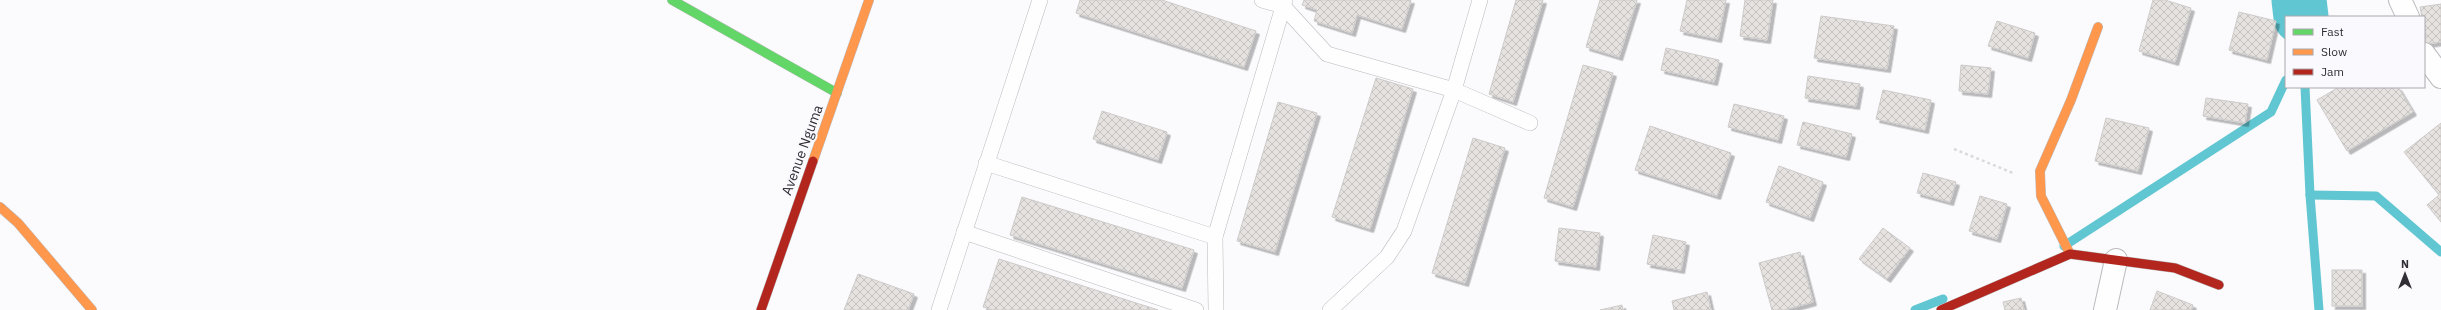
<svg xmlns="http://www.w3.org/2000/svg" width="2441" height="310" viewBox="0 0 2441 310" font-family="'IBM Plex Sans',sans-serif">
	<style>
		.lines { fill: none; stroke-linecap: round; stroke-linejoin: round }
		.stream { stroke: #60c6d1; stroke-width: 9 }
		.river { stroke: #60c6d1; stroke-width: 55 }
		.building { fill: url(#building-cross-hatch); stroke: #cdcbc9; filter: url(#shadow) }
		.lane-casing { stroke: #bbbabd; stroke-width: 16 }
		.street-casing { stroke: #bbbabd; stroke-width: 24 }
		.fast-casing { stroke: #bbbabd; stroke-width: 10 }
		.slow-casing { stroke: #bbbabd; stroke-width: 10 }
		.jam-casing { stroke: #bbbabd; stroke-width: 10 }
		.path { stroke: #dadada; stroke-width: 2.5; stroke-dasharray: 3 3; stroke-linecap: butt }
		.lane { stroke: #fefeff; stroke-width: 15 }
		.street { stroke: #fefeff; stroke-width: 22 }
		.fast { stroke: #63d668; stroke-width: 9 }
		.slow { stroke: #ff974d; stroke-width: 9 }
		.jam { stroke: #b3261e; stroke-width: 9 }
		.labels { text-anchor: middle; stroke-width: 4; stroke-linejoin: round; paint-order: stroke }
		.street-label { font-size: 14px; fill: #312f35; stroke: #faf9fd }
	</style>
	<defs>
		<pattern id="building-cross-hatch" width="8" height="8" patternUnits="userSpaceOnUse"><rect width="8" height="8" fill="#e5e2e0"/><path d="M0 0l8 8M0 8l8-8" fill="none" stroke="#c5c2c1"/></pattern>
		<filter id="shadow"><feDropShadow dx="3.5" dy="3.5" stdDeviation="0" flood-color="#0004"/></filter>
	</defs>
	<rect width="100%" height="100%" fill="#fbfafc"/>
	<g class="lines">
		<g class="stream">
			<polyline points="2305,87 2310,195 2319,310"/>
			<polyline points="2310,195 2376,196 2441,252"/>
			<polyline points="2064,246 2271,112 2286,80"/>
			<polyline points="1915,310 1943,299"/>
		</g>
		<polyline class="river" points="2299,0 2301,17"/>
	</g>
	<g class="building">
		<polygon points="1080,0 1162,0 1256,31 1244,67 1076,13"/>
		<polygon points="1304,0 1411,0 1402,29 1357,15 1352,33 1314,21 1317,10 1302,5"/>
		<polygon points="1516,0 1543,0 1513,102 1489,94"/>
		<polygon points="1600,0 1637,0 1619,57 1586,47"/>
		<polygon points="1687,0 1726,0 1718,39 1680,31"/>
		<polygon points="1745,0 1773,0 1767,40 1740,36"/>
		<polygon points="2153,0 2165,0 2191,8 2175,62 2139,51"/>
		<polygon points="2441,4 2441,42 2426,44 2424,17 2422,17 2420,7"/>
		<polygon points="2239,12 2276,21 2267,60 2229,50"/>
		<polygon points="1821,16 1894,26 1887,69 1814,58"/>
		<polygon points="1997,21 2035,33 2028,58 1988,46"/>
		<polygon points="1666,48 1719,60 1714,82 1661,70"/>
		<polygon points="1583,65 1613,73 1573,207 1544,198"/>
		<polygon points="1961,65 1991,68 1988,94 1959,91"/>
		<polygon points="1808,76 1860,84 1856,106 1805,98"/>
		<polygon points="1376,78 1413,89 1370,229 1332,217"/>
		<polygon points="2339,87 2398,87 2413,112 2347,151 2317,100"/>
		<polygon points="1883,90 1931,100 1925,130 1876,119"/>
		<polygon points="2206,98 2248,104 2245,123 2203,116"/>
		<polygon points="1278,102 1317,113 1275,252 1237,241"/>
		<polygon points="1734,104 1784,116 1778,140 1728,127"/>
		<polygon points="1102,111 1167,132 1158,160 1093,139"/>
		<polygon points="2106,118 2149,128 2138,171 2095,161"/>
		<polygon points="1803,122 1852,134 1846,157 1797,145"/>
		<polygon points="2441,123 2441,222 2427,205 2439,195 2404,152"/>
		<polygon points="1650,126 1731,153 1717,196 1635,170"/>
		<polygon points="1473,138 1505,148 1465,283 1432,273"/>
		<polygon points="1779,166 1823,182 1810,218 1766,202"/>
		<polygon points="1923,173 1956,182 1950,202 1917,193"/>
		<polygon points="1980,196 2007,204 1997,239 1969,231"/>
		<polygon points="1022,197 1194,250 1182,288 1010,235"/>
		<polygon points="1559,228 1600,233 1596,267 1555,261"/>
		<polygon points="1883,228 1910,248 1887,279 1859,259"/>
		<polygon points="1653,235 1686,242 1681,270 1647,264"/>
		<polygon points="1800,252 1813,302 1784,310 1772,310 1759,263"/>
		<polygon points="999,259 1158,310 993,310 983,307"/>
		<rect x="2332" y="270" width="30" height="36"/>
		<polygon points="858,274 914,294 908,310 844,310"/>
		<polygon points="2157,291 2193,305 2191,310 2150,310"/>
		<polygon points="1707,292 1711,310 1674,310 1672,301"/>
		<polygon points="2021,298 2024,310 2005,310 2003,302"/>
		<polygon points="1622,305 1623,310 1600,310"/>
	</g>
	<g class="lines">
		<defs>
			<g id="lane">
				<polyline points="1262,0 1283,6 1327,54 1454,90 1530,123"/>
				<polyline points="986,163 1215,237 1216,310"/>
				<polyline points="964,232 1196,310"/>
				<polyline points="1215,237 1285,0"/>
				<polyline points="939,310 1040,0"/>
				<polyline points="1330,310 1387,257 1404,231 1454,90 1480,0"/>
			</g>
			<g id="street">
				<polyline points="2400,0 2408,17"/>
				<polyline points="2424,54 2441,77"/>
				<polyline points="2105,310 2116,260"/>
			</g>
			<polyline id="fast" points="672,0 837,93"/>
			<g id="slow">
				<polyline points="813,161 869,0"/>
				<polyline points="0,207 18,223 92,310"/>
				<polyline points="2070,254 2041,196 2040,171 2071,100 2098,27"/>
			</g>
			<g id="jam">
				<polyline points="761,310 813,161"/>
				<polyline points="1941,310 2070,254 2175,268 2219,285"/>
			</g>
		</defs>
		<use href="#lane" class="lane-casing"/>
		<use href="#street" class="street-casing"/>
		<use href="#fast" class="fast-casing"/>
		<use href="#slow" class="slow-casing"/>
		<use href="#jam" class="jam-casing"/>
		<polyline class="path" points="1954,149 2013,173"/>
		<use href="#lane" class="lane"/>
		<use href="#street" class="street"/>
		<use href="#fast" class="fast"/>
		<use href="#slow" class="slow"/>
		<use href="#jam" class="jam"/>
	</g>
	<g class="labels">
		<g class="street-label">
			<text transform="translate(802 150) rotate(-70)" y="5">Avenue Nguma</text>
		</g>
	</g>
	<rect x="2285" y="16" width="140" height="72" fill="#faf9fd" stroke="#aaa8ad"/>
	<rect x="2293" y="29" width="20" height="6" fill="#63d668" stroke="#aaa8ad"/>
	<text x="2321" y="36" font-size="12" fill="#312f35">Fast</text>
	<rect x="2293" y="49" width="20" height="6" fill="#ff974d" stroke="#aaa8ad"/>
	<text x="2321" y="56" font-size="12" fill="#312f35">Slow</text>
	<rect x="2293" y="69" width="20" height="6" fill="#b3261e" stroke="#aaa8ad"/>
	<text x="2321" y="76" font-size="12" fill="#312f35">Jam</text>
	<g transform="translate(2405 274)" stroke="#faf9fd" stroke-width="3" paint-order="stroke">
	<path d="M0-3L7 15L0 10L-7 15Z" fill="#312f35"/>
	<text y="-6" font-size="11" font-weight="bold" text-anchor="middle" fill="#312f35">N</text>
	</g>
</svg>
